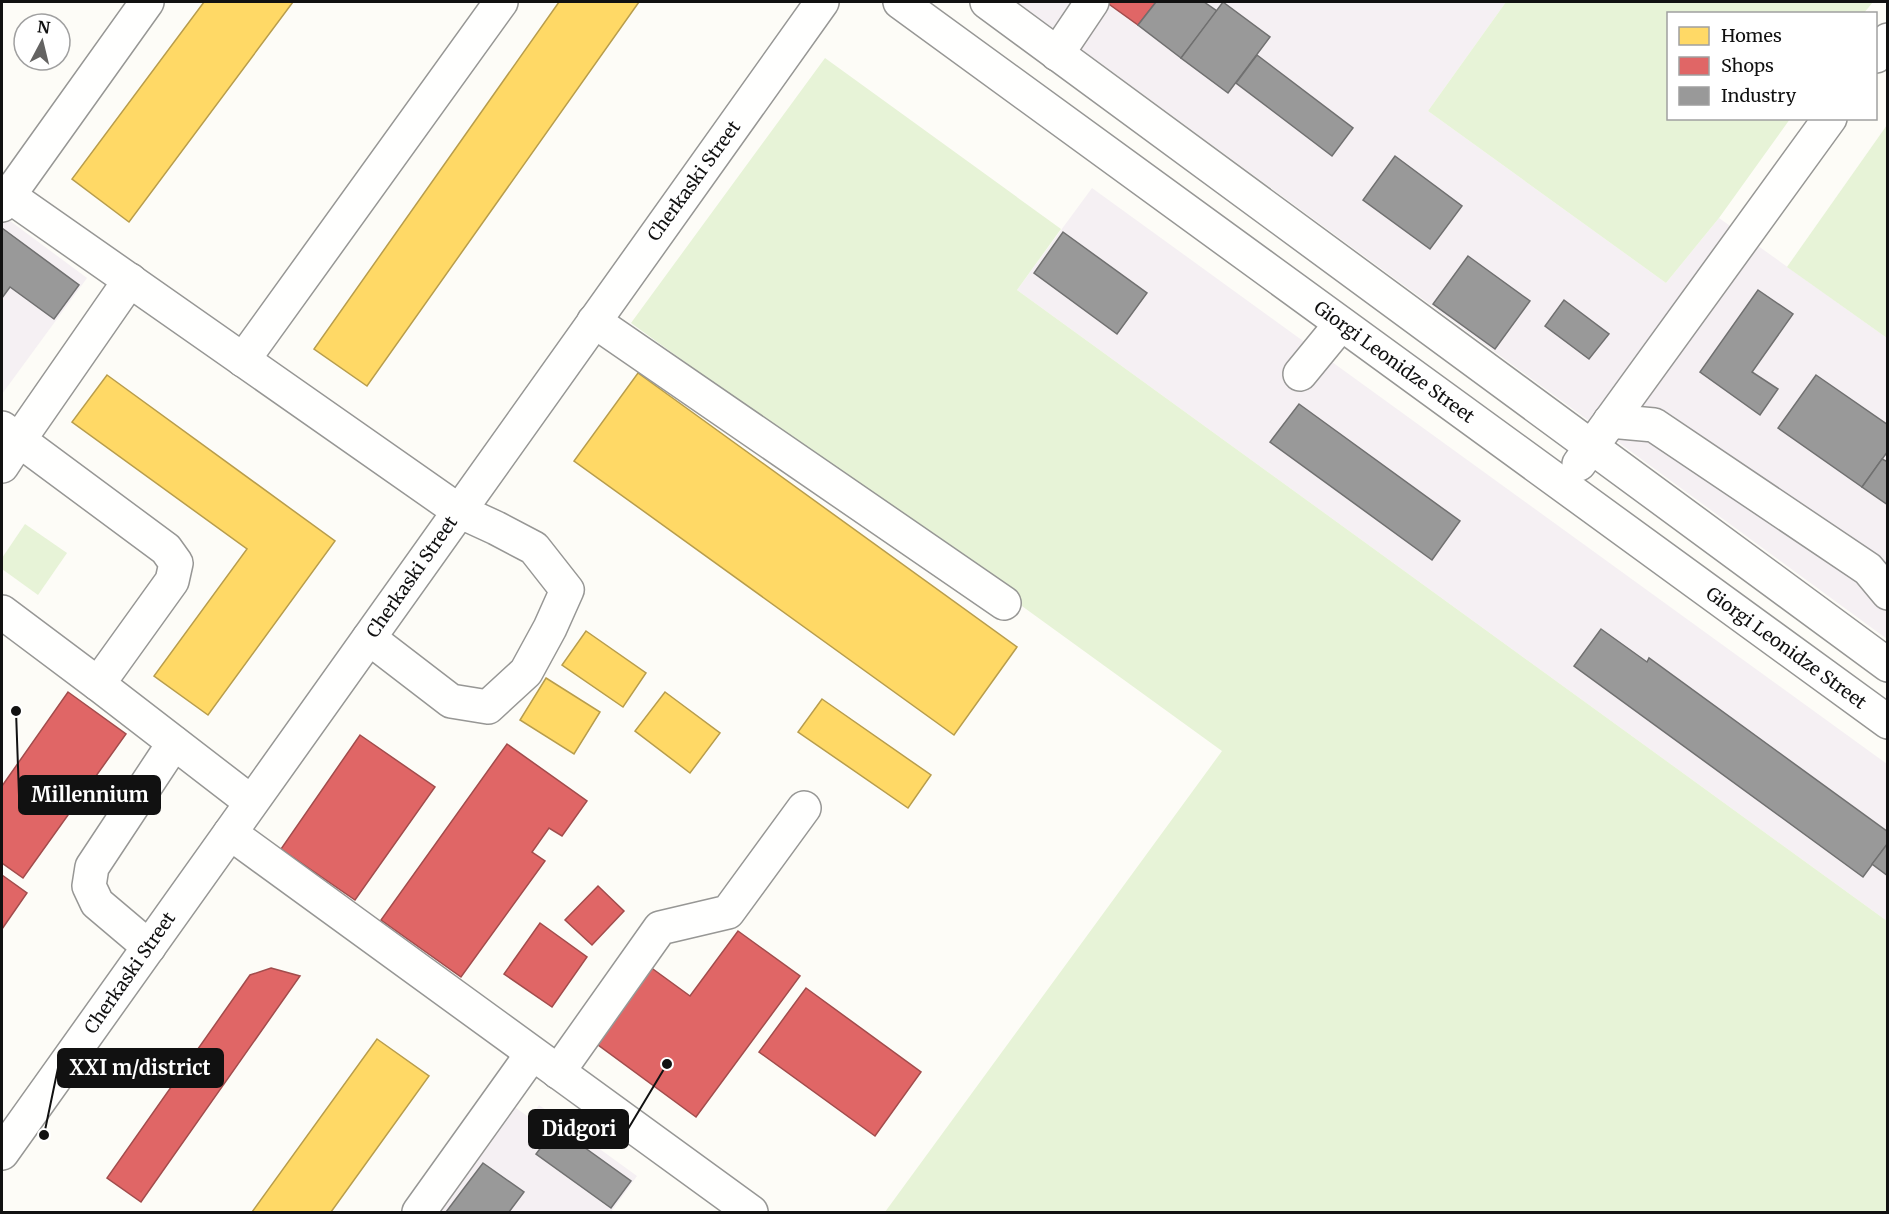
<svg xmlns="http://www.w3.org/2000/svg" width="1889" height="1214" viewBox="0 0 1889 1214" font-family="Merriweather,serif">
	<style>
		.industrial { fill: #f5f0f3 }
		.green { fill: #e7f3d7 }
		.homes { fill: #ffd966; stroke: #b89d4c; stroke-width: 1.5 }
		.shops { fill: #e06666; stroke: #a24c4c; stroke-width: 1.5 }
		.industry { fill: #999; stroke: #707070; stroke-width: 1.5 }
		.lines { fill: none; stroke-linecap: round; stroke-linejoin: round }
		.minor-casing { stroke: #979795; stroke-width: 36 }
		.minor { stroke: #fffffe; stroke-width: 33 }
		.labels { text-anchor: middle; stroke-width: 6; stroke-linejoin: round; paint-order: stroke }
		.street-label { font-size: 18px; fill: #111; stroke: #fff }
		.leader { fill: none; stroke: #111; stroke-width: 2 }
		.callout-dot { fill: #111; stroke: #fff; stroke-width: 2 }
		.callout { fill: #111; stroke: #111; stroke-width: 2 }
		.callout-label { font-size: 20px; text-anchor: middle; font-weight: bold; fill: #fff }
	</style>
	<rect width="100%" height="100%" fill="#fdfcf7"/>
	<g class="industrial">
		<polygon points="1017,2 1506,2 1428,111 1666,283 1719,218 1887,338 1887,639"/>
		<polygon points="1092,188 1887,764 1887,921 1017,290"/>
		<polygon points="2,215 87,278 2,394"/>
		<polygon points="509,1103 530,1118 539,1105 637,1176 611,1212 430,1212"/>
	</g>
	<g class="green">
		<polygon points="1506,2 1873,2 1864,13 1668,14 1668,118 1790,119 1719,218 1666,283 1428,111"/>
		<polygon points="825,58 1061,229 1017,290 1887,921 1887,1212 885,1212 1222,751 631,323"/>
		<polygon points="1887,125 1887,338 1787,267"/>
		<polygon points="25,524 67,553 38,595 2,569 2,558"/>
	</g>
	<g class="homes">
		<polygon points="204,2 293,2 129,222 72,179"/>
		<polygon points="559,2 639,2 367,386 314,349"/>
		<polygon points="638,373 1017,647 954,735 574,461"/>
		<polygon points="107,375 335,541 208,715 154,676 247,549 72,422"/>
		<polygon points="586,631 646,673 623,707 562,665"/>
		<polygon points="546,678 600,712 574,754 520,720"/>
		<polygon points="665,692 720,733 690,773 635,731"/>
		<polygon points="822,699 931,775 908,808 798,732"/>
		<polygon points="377,1039 429,1076 331,1212 252,1212"/>
	</g>
	<g class="shops">
		<polygon points="1106,2 1156,2 1138,25"/>
		<polygon points="68,692 126,734 23,878 2,863 2,786"/>
		<polygon points="360,735 435,787 355,900 281,849"/>
		<polygon points="507,744 587,801 562,836 549,828 532,852 545,861 461,977 381,920"/>
		<polygon points="2,875 27,893 2,929"/>
		<polygon points="598,886 624,911 592,945 565,920"/>
		<polygon points="540,923 587,957 552,1007 504,974"/>
		<polygon points="738,931 800,976 696,1117 590,1039 646,964 690,996"/>
		<polygon points="271,968 300,976 141,1202 107,1178 250,975"/>
		<polygon points="806,988 921,1072 875,1136 759,1052"/>
	</g>
	<g class="industry">
		<polygon points="1156,2 1204,2 1217,11 1181,58 1138,25"/>
		<polygon points="1223,2 1270,37 1228,93 1181,58"/>
		<polygon points="1257,55 1353,128 1332,156 1236,83"/>
		<polygon points="1395,156 1462,206 1430,249 1363,200"/>
		<polygon points="2,228 79,285 54,319 10,287 2,298"/>
		<polygon points="1063,232 1147,293 1117,334 1034,273"/>
		<polygon points="1468,256 1530,301 1495,349 1433,304"/>
		<polygon points="1758,290 1793,314 1752,372 1778,389 1760,415 1700,372"/>
		<polygon points="1564,300 1609,334 1589,359 1545,326"/>
		<polygon points="1816,375 1888,425 1888,451 1862,487 1778,428"/>
		<polygon points="1299,404 1460,521 1432,560 1270,442"/>
		<polygon points="1882,459 1888,462 1888,505 1862,487"/>
		<polygon points="1601,629 1647,662 1649,658 1888,832 1888,843 1863,877 1574,666"/>
		<polygon points="1888,843 1888,876 1872,864"/>
		<polygon points="556,1127 631,1181 611,1208 536,1154"/>
		<polygon points="483,1163 524,1192 509,1212 446,1212"/>
	</g>
	<g class="lines">
		<defs>
			<g id="minor">
				<polyline points="900,2 1888,722"/>
				<polyline points="987,2 1888,665"/>
				<polyline points="1057,54 1092,2"/>
				<polyline points="1876,56 1888,40"/>
				<polyline points="2,191 459,511 496,528 534,548 567,590 550,628 526,672 488,707 451,701 369,638"/>
				<polyline points="2,205 147,2"/>
				<polyline points="130,280 19,440 166,549 176,563 172,581 98,684 251,802"/>
				<polyline points="594,321 1004,603"/>
				<polyline points="243,360 501,2"/>
				<polyline points="1300,374 1341,324"/>
				<polyline points="1610,421 1654,425 1868,569 1888,593"/>
				<polyline points="1579,464 1830,118"/>
				<polyline points="2,466 19,440 2,428"/>
				<polyline points="2,612 98,684"/>
				<polyline points="230,833 751,1212"/>
				<polyline points="149,947 97,903 89,886 92,867 174,743"/>
				<polyline points="558,1072 660,928 728,912 804,808"/>
				<polyline points="2,1153 822,2"/>
				<polyline points="419,1212 532,1054"/>
			</g>
		</defs>
		<use href="#minor" class="minor-casing"/>
		<use href="#minor" class="minor"/>
	</g>
	<g class="labels">
		<g class="street-label">
			<text transform="translate(694 181) rotate(-54)" y="6">Cherkaski Street</text>
			<text transform="translate(1394 362) rotate(36)" y="6">Giorgi Leonidze Street</text>
			<text transform="translate(412 577) rotate(-55)" y="6">Cherkaski Street</text>
			<text transform="translate(1786 648) rotate(36)" y="6">Giorgi Leonidze Street</text>
			<text transform="translate(130 973) rotate(-55)" y="6">Cherkaski Street</text>
		</g>
	</g>
	<path class="leader" d="M16 711L19 795M44 1135L58 1068M667 1064L628 1129"/>
	<g class="callout-dot">
		<circle cx="16" cy="711" r="6"/>
		<circle cx="44" cy="1135" r="6"/>
		<circle cx="667" cy="1064" r="6"/>
	</g>
	<g class="callout">
		<rect x="19" y="776" width="141" height="38" rx="6"/>
		<rect x="58" y="1049" width="165" height="38" rx="6"/>
		<rect x="529" y="1110" width="99" height="38" rx="6"/>
	</g>
	<g class="callout-label">
		<text x="90" y="802">Millennium</text>
		<text x="140" y="1075">XXI m/district</text>
		<text x="579" y="1136">Didgori</text>
	</g>
	<rect width="1889" height="1214" fill="none" stroke="#111111" stroke-width="6"/>
	<rect x="1667" y="12" width="210" height="108" fill="#ffffff" stroke="#a0a0a0" stroke-width="1.5"/>
	<rect x="1679" y="27" width="30" height="18" fill="#ffd966" stroke="#a0a0a0" stroke-width="1.5"/>
	<text x="1721" y="42" font-size="18" fill="#111111">Homes</text>
	<rect x="1679" y="57" width="30" height="18" fill="#e06666" stroke="#a0a0a0" stroke-width="1.5"/>
	<text x="1721" y="72" font-size="18" fill="#111111">Shops</text>
	<rect x="1679" y="87" width="30" height="18" fill="#999999" stroke="#a0a0a0" stroke-width="1.5"/>
	<text x="1721" y="102" font-size="18" fill="#111111">Industry</text>
	<g transform="translate(42 42) rotate(7)"><circle r="28" fill="#ffffff" stroke="#a0a0a0" stroke-width="1.5"/>
	<path d="M0-4.5L10 22L0 15L-10 22Z" fill="#646362"/>
	<text y="-9" font-size="16" font-weight="bold" text-anchor="middle" fill="#111111">N</text>
	</g>
</svg>
